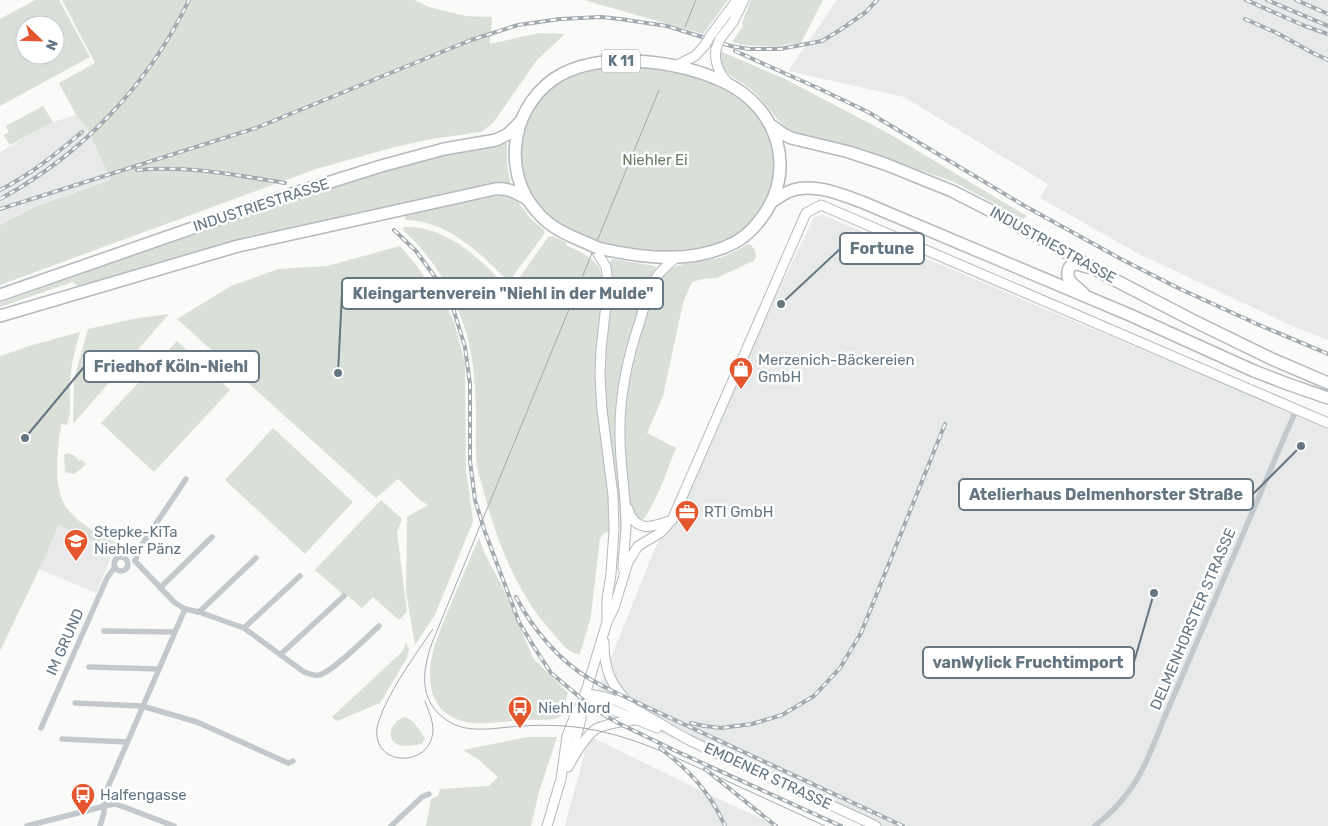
<svg xmlns="http://www.w3.org/2000/svg" width="1328" height="826" viewBox="0 0 1328 826" font-family="Rubik,sans-serif">
	<style>
		.built { fill: #e8e9e9 }
		.green { fill: #dadfd7; fill-rule: evenodd }
		.lines { fill: none; stroke-linecap: round; stroke-linejoin: round }
		.secondary-casing { stroke: #b3babf; stroke-width: 11 }
		.highway-casing { stroke: #b4b9bd; stroke-width: 14 }
		.street { stroke: #c3c8cc; stroke-width: 5.5 }
		.secondary { stroke: #fff; stroke-width: 9 }
		.highway { stroke: #fff; stroke-width: 11 }
		.tram { stroke: #a2aab0; stroke-width: 1 }
		.rail-casing { stroke: #a2aab0; stroke-width: 4 }
		.rail { stroke: #fff; stroke-width: 2; stroke-dasharray: 5.5; stroke-linecap: butt }
		.secondary-bridge-casing { stroke: #b3babf; stroke-width: 11; stroke-linecap: butt }
		.highway-bridge-casing { stroke: #b4b9bd; stroke-width: 14; stroke-linecap: butt }
		.secondary-bridge { stroke: #fff; stroke-width: 9 }
		.highway-bridge { stroke: #fff; stroke-width: 11 }
		.labels { text-anchor: middle; stroke-width: 5; stroke-linejoin: round; paint-order: stroke }
		.shield { fill: #fff; stroke: #939fa8; stroke-width: 1 }
		.shield-label { font-size: 14px; font-weight: bold; fill: #657683 }
		.park-label { font-size: 15px; fill: #687a64; stroke: #fff }
		.street-label { font-size: 15px; fill: #657683; stroke: #fff }
		.poi-label { font-size: 15px; fill: #657683; stroke: #fff; text-anchor: start }
		.leader { fill: none; stroke: #657683; stroke-width: 2 }
		.callout-dot { fill: #657683; stroke: #fff; stroke-width: 2 }
		.callout { fill: #fff; stroke: #657683; stroke-width: 2 }
		.callout-label { font-size: 16px; text-anchor: middle; font-weight: bold; fill: #657683 }
	</style>
	<rect width="100%" height="100%" fill="#fafaf8"/>
	<g class="built">
		<polygon points="837,0 1328,0 1328,340 1290,325 1139,254 1040,198 1048,184 904,97 788,71"/>
		<polygon points="76,115 88,129 112,180 35,207 0,225 0,152 53,122"/>
		<polygon points="823,215 1328,428 1328,826 869,826 593,703 653,553 814,217"/>
		<polygon points="58,525 114,550 96,593 39,569"/>
		<polygon points="589,736 725,802 778,826 565,826"/>
	</g>
	<g class="green">
		<path d="M35 0H59L90 57 0 106V19ZM25 25H55V55H25Z"/>
		<polygon points="62,0 414,0 429,7 466,16 492,17 490,44 539,33 565,34 537,60 493,123 481,132 431,139 391,148 316,169 0,285 0,225 35,207 111,180 88,129 76,115 59,83 95,63"/>
		<polygon points="584,0 728,0 703,34"/>
		<polygon points="751,0 823,0 801,43 786,44 779,47 744,45 732,42 743,26 742,23"/>
		<path d="M720 51 787 80 886 132 1027 216 1023 219 954 182 888 159 792 132C774 121 766 100 749 88 741 81 730 78 724 69 720 63 720 57 720 51Z"/>
		<polygon points="622,66 673,69 720,85 749,102 765,128 775,148 776,172 764,210 747,229 722,244 682,252 651,253 619,247 590,238 573,231 572,233 544,214 530,196 520,163 522,130 540,97 564,78 590,69"/>
		<polygon points="43,106 53,122 10,145 3,135 9,132 6,126"/>
		<polygon points="504,143 507,143 507,162 510,181 509,184 498,184 304,226 248,236 246,239 100,280 77,286 73,282 0,307 0,303 147,250 184,235 378,171 432,157 498,145"/>
		<path d="M499 193 514 197 531 219 544 230 545 233 510 280H507C479 252 446 220 405 220V215Z"/>
		<path d="M404 227C448 225 484 262 511 292L514 287 516 282 549 236 551 237 553 236 567 243 566 245C582 253 599 259 602 277L603 278 598 345 608 484 609 532 604 533 601 537H600L591 616 580 654C569 655 558 639 551 631 517 594 497 541 484 493 482 484 479 476 477 467 475 451 476 434 476 418 476 391 474 362 467 335 458 305 444 276 424 252 418 244 410 237 403 230Z"/>
		<path d="M748 244C755 247 757 253 755 260L717 278 703 279 692 282 683 303 663 396 647 433 676 448C666 473 657 501 641 523L630 508 624 447V401L635 349 656 288 665 274 673 268 683 264 720 258 736 251Z"/>
		<polygon points="400,246 414,262 429,283 437,287 454,322 465,363 466,470 473,520 472,524 435,615 415,645 406,592 407,517 428,505 421,501 398,479 376,498 177,319 231,286 278,269 327,266"/>
		<path d="M613 259 655 266 656 268 651 277C633 324 617 371 615 421 614 457 623 493 622 529H620C620 482 605 436 604 388 604 364 606 340 609 316 610 297 612 280 610 262Z"/>
		<polygon points="169,314 73,424 74,379 88,329 138,318"/>
		<path d="M80 332C75 349 71 365 70 382 69 398 72 410 67 425L61 424C58 449 51 490 69 511 82 526 100 535 117 543L114 550 58 525 46 555 0 651V356L29 346Z"/>
		<polygon points="177,341 230,390 154,472 101,423"/>
		<polygon points="273,428 353,502 305,554 225,480"/>
		<polygon points="67,453 74,455 79,461 82,460 86,464 82,468 74,474 65,472 64,455"/>
		<polygon points="381,500 402,519 397,532 407,612 399,620 373,597 362,608 348,596 346,597 315,570"/>
		<path d="M479 538 485 554 504 590 533 658 568 693 561 716C550 722 536 719 524 720 512 721 501 722 490 723 457 726 431 713 430 677 429 652 443 624 452 601 461 580 470 559 479 538Z"/>
		<polygon points="406,642 409,649 407,658 382,700 380,703 337,721 332,717 403,651"/>
		<path d="M405 717C415 720 419 730 425 738L422 744C414 745 404 748 397 744 384 737 393 720 405 717Z"/>
		<polygon points="528,737 557,737 539,792 531,826 426,826 431,799 438,796 440,789 489,786 498,777 478,759 463,750"/>
	</g>
	<g class="lines">
		<defs>
			<g id="secondary">
				<polyline points="711,35 737,0"/>
				<polyline points="720,39 733,22 744,0"/>
				<path d="M716 49C714 62 718 72 728 83"/>
				<polyline points="675,66 695,56 705,45"/>
				<path d="M628 509C635 532 651 528 669 521"/>
				<path d="M623 569C623 554 626 539 626 524 626 494 620 466 620 436 619 396 627 359 640 321 644 306 649 288 658 275 663 268 671 262 677 257"/>
				<polyline points="607,622 614,608 628,562 638,546 660,533 672,520 806,213 821,205 1328,423"/>
				<path d="M604 642C604 671 611 685 631 706"/>
				<path d="M585 694C623 696 656 723 689 740 750 770 814 797 876 826"/>
				<polyline points="585,694 596,703 657,728"/>
				<polyline points="571,756 581,719 582,705"/>
				<path d="M568 767C574 756 585 736 596 729 607 723 622 722 635 720"/>
				<polyline points="547,826 561,779 567,736 576,713 583,701 607,622 607,599 611,574 614,530 613,495 602,410 600,376 601,350 608,286 607,274 606,267 597,252"/>
			</g>
			<g id="highway">
				<polyline points="772,126 783,134 791,138 849,152 885,164 952,191 1007,219 1111,278 1192,320 1272,359 1328,383"/>
				<path d="M773 201C779 197 786 192 793 190 815 183 842 195 862 202L1130 315 1254 371 1285 383 1328 398"/>
				<path d="M589 244C570 236 552 229 538 213 499 171 512 101 562 74 607 51 679 61 724 82 778 107 799 171 760 220 751 232 739 242 725 247 684 264 639 257 598 248"/>
				<path d="M1083 293C1079 289 1074 286 1070 281 1066 275 1067 266 1075 264 1079 264 1084 266 1087 267"/>
				<polyline points="0,295 276,199 381,166 444,149 496,140 508,134 520,122"/>
				<path d="M0 316 238 246 495 189C509 188 515 192 527 199"/>
			</g>
		</defs>
		<use href="#secondary" class="secondary-casing"/>
		<use href="#highway" class="highway-casing"/>
		<g class="street">
			<circle cx="121" cy="564" r="7"/>
			<path d="M135 561 174 602 185 609 199 612 244 628 304 672C309 674 314 676 319 675 332 672 367 637 379 626"/>
			<polyline points="135,561 141,546 186,479"/>
			<polyline points="160,588 212,537"/>
			<polyline points="199,612 256,558"/>
			<polyline points="244,628 300,576"/>
			<polyline points="104,631 174,632"/>
			<polyline points="281,654 344,596"/>
			<polyline points="89,667 159,669"/>
			<polyline points="75,703 142,706 197,722 288,763 293,761"/>
			<polyline points="41,728 107,578 115,567"/>
			<polyline points="62,739 127,742"/>
			<polyline points="27,826 105,806 115,804 124,807 174,826"/>
			<polyline points="100,826 104,813 104,799 105,794 185,609"/>
			<polyline points="391,826 422,797 429,794"/>
			<path d="M1095 826C1106 817 1117 807 1126 795 1143 774 1153 746 1163 721L1296 410"/>
		</g>
		<use href="#secondary" class="secondary"/>
		<use href="#highway" class="highway"/>
		<g class="tram">
			<polyline points="685,27 696,0"/>
			<path d="M659 90 432 643C422 671 418 702 448 721 469 735 498 727 522 726 536 725 550 725 564 726 620 730 664 752 714 775 751 792 788 809 825 826"/>
			<path d="M425 701C428 710 433 720 433 730 432 768 372 768 377 728 378 722 381 716 383 710 396 681 415 655 433 629"/>
		</g>
		<defs>
			<g id="rail">
				<polyline points="1246,0 1305,26 1328,34"/>
				<polyline points="1267,0 1328,26"/>
				<polyline points="1296,0 1328,14"/>
				<polyline points="1245,19 1277,33 1311,52 1328,60"/>
				<polyline points="735,51 820,89 868,112 1023,205 1121,259 1178,288 1257,324 1328,354"/>
				<path d="M137 170C186 165 236 175 285 183"/>
				<path d="M0 190C30 175 56 154 82 132"/>
				<path d="M0 199C82 155 149 84 189 0"/>
				<polyline points="0,209 256,128 471,40 518,25 560,19 601,17 620,19 667,26 731,46 749,49 780,49 822,41 840,30 866,12 877,0"/>
				<polyline points="394,230 416,251 435,277 453,308 465,347 470,384 470,461 475,500 485,532 519,622 534,647 551,673 594,709 618,723 678,752 841,826"/>
				<path d="M516 597C532 628 559 661 590 679 600 685 610 690 621 695L903 826"/>
				<polyline points="691,723 704,726 721,728 752,724 782,715 814,696 840,668 861,633 945,424"/>
				<path d="M660 748C690 771 710 792 725 826"/>
				<polyline points="705,769 776,826"/>
			</g>
		</defs>
		<use href="#rail" class="rail-casing"/>
		<use href="#rail" class="rail"/>
		<defs>
			<g id="secondary-bridge">
				<polyline points="705,45 711,35"/>
				<polyline points="716,49 720,39"/>
			</g>
			<polyline id="highway-bridge" points="589,244 598,248"/>
		</defs>
		<use href="#secondary-bridge" class="secondary-bridge-casing"/>
		<use href="#highway-bridge" class="highway-bridge-casing"/>
		<use href="#secondary-bridge" class="secondary-bridge"/>
		<use href="#highway-bridge" class="highway-bridge"/>
	</g>
	<defs>
		<symbol id="shop-pin" viewBox="-11 -11 22 30"><path d="M0 17L-7.5 6A9.5 9.5 0 1 1 7.5 6Z" fill="#e4572e" stroke="#fff"/><path d="M-5-2.5h2.3a2.7 3.5 0 0 1 5.4 0H5L5.5 6h-11ZM-1.5-2.5h3a1.5 2.3 0 0 0-3 0Z" fill="#fff"/></symbol>
		<symbol id="office-pin" viewBox="-11 -11 22 30"><path d="M0 17L-7.5 6A9.5 9.5 0 1 1 7.5 6Z" fill="#e4572e" stroke="#fff"/><path d="M-6-3h4V-5.5h4V-3h4V5H-6ZM-1-4.5V-3h2v-1.5ZM-6 0V1H6V0Z" fill="#fff"/></symbol>
		<symbol id="school-pin" viewBox="-11 -11 22 30"><path d="M0 17L-7.5 6A9.5 9.5 0 1 1 7.5 6Z" fill="#e4572e" stroke="#fff"/><path d="M0-5L7-2L0 1L-7-2ZM-4 1L0 2.5L4 1V4Q0 6-4 4Z" fill="#fff"/></symbol>
		<symbol id="bus-pin" viewBox="-11 -11 22 30"><path d="M0 17L-7.5 6A9.5 9.5 0 1 1 7.5 6Z" fill="#e4572e" stroke="#fff"/><path d="M-5-6H5V4H4V6H2V4H-2V6H-4V4H-5ZM-3.5-4V0h7V-4ZM-3.5 1.2v1.5H-2V1.2ZM2 1.2v1.5H3.5V1.2Z" fill="#fff"/></symbol>
	</defs>
	<g fill-rule="evenodd">
		<use href="#shop-pin" x="727" y="355" width="28" height="38"/>
		<use href="#office-pin" x="673" y="498" width="28" height="38"/>
		<use href="#school-pin" x="62" y="527" width="28" height="38"/>
		<use href="#bus-pin" x="506" y="694" width="28" height="38"/>
		<use href="#bus-pin" x="69" y="781" width="28" height="38"/>
	</g>
	<g class="labels">
		<rect class="shield" x="602" y="49.5" width="38" height="23" rx="4"/>
		<g class="shield-label">
			<text x="621" y="66">K 11</text>
		</g>
		<g class="park-label">
			<text x="655" y="165">Niehler Ei</text>
		</g>
		<g class="street-label">
			<text transform="translate(261 205) rotate(-18)" y="5">INDUSTRIESTRASSE</text>
			<text transform="translate(1053 245) rotate(29)" y="5">INDUSTRIESTRASSE</text>
			<text transform="translate(1193 619) rotate(-67)" y="5">DELMENHORSTER STRASSE</text>
			<text transform="translate(65 642) rotate(-66)" y="5">IM GRUND</text>
			<text transform="translate(768 776) rotate(25)" y="5">EMDENER STRASSE</text>
		</g>
		<g class="poi-label">
			<text x="758" y="365">Merzenich-Bäckereien<tspan x="758" dy="17">GmbH</tspan></text>
			<text x="704" y="517">RTI GmbH</text>
			<text x="94" y="537">Stepke-KiTa<tspan x="94" dy="17">Niehler Pänz</tspan></text>
			<text x="538" y="713">Niehl Nord</text>
			<text x="100" y="800">Halfengasse</text>
		</g>
	</g>
	<path class="leader" d="M781 304L840 249M338 373L342 293M25 438L84 367M1301 446L1253 494M1154 593L1134 662"/>
	<g class="callout-dot">
		<circle cx="781" cy="304" r="5"/>
		<circle cx="338" cy="373" r="5"/>
		<circle cx="25" cy="438" r="5"/>
		<circle cx="1301" cy="446" r="5"/>
		<circle cx="1154" cy="593" r="5"/>
	</g>
	<g class="callout">
		<rect x="840" y="233" width="84" height="31" rx="5"/>
		<rect x="342" y="278" width="321" height="31" rx="5"/>
		<rect x="84" y="351" width="175" height="31" rx="5"/>
		<rect x="959" y="479" width="294" height="31" rx="5"/>
		<rect x="923" y="647" width="211" height="31" rx="5"/>
	</g>
	<g class="callout-label">
		<text x="882" y="254">Fortune</text>
		<text x="503" y="299">Kleingartenverein "Niehl in der Mulde"</text>
		<text x="171" y="372">Friedhof Köln-Niehl</text>
		<text x="1106" y="500">Atelierhaus Delmenhorster Straße</text>
		<text x="1028" y="668">vanWylick Fruchtimport</text>
	</g>
	<g transform="translate(40 40) rotate(113)"><circle r="24" fill="#ffffff" stroke="#c1c8cd"/>
	<path d="M0-4L9 19L0 12L-9 19Z" fill="#e4572e"/>
	<text y="-8" font-size="14" font-weight="bold" text-anchor="middle" fill="#657683">N</text>
	</g>
</svg>
